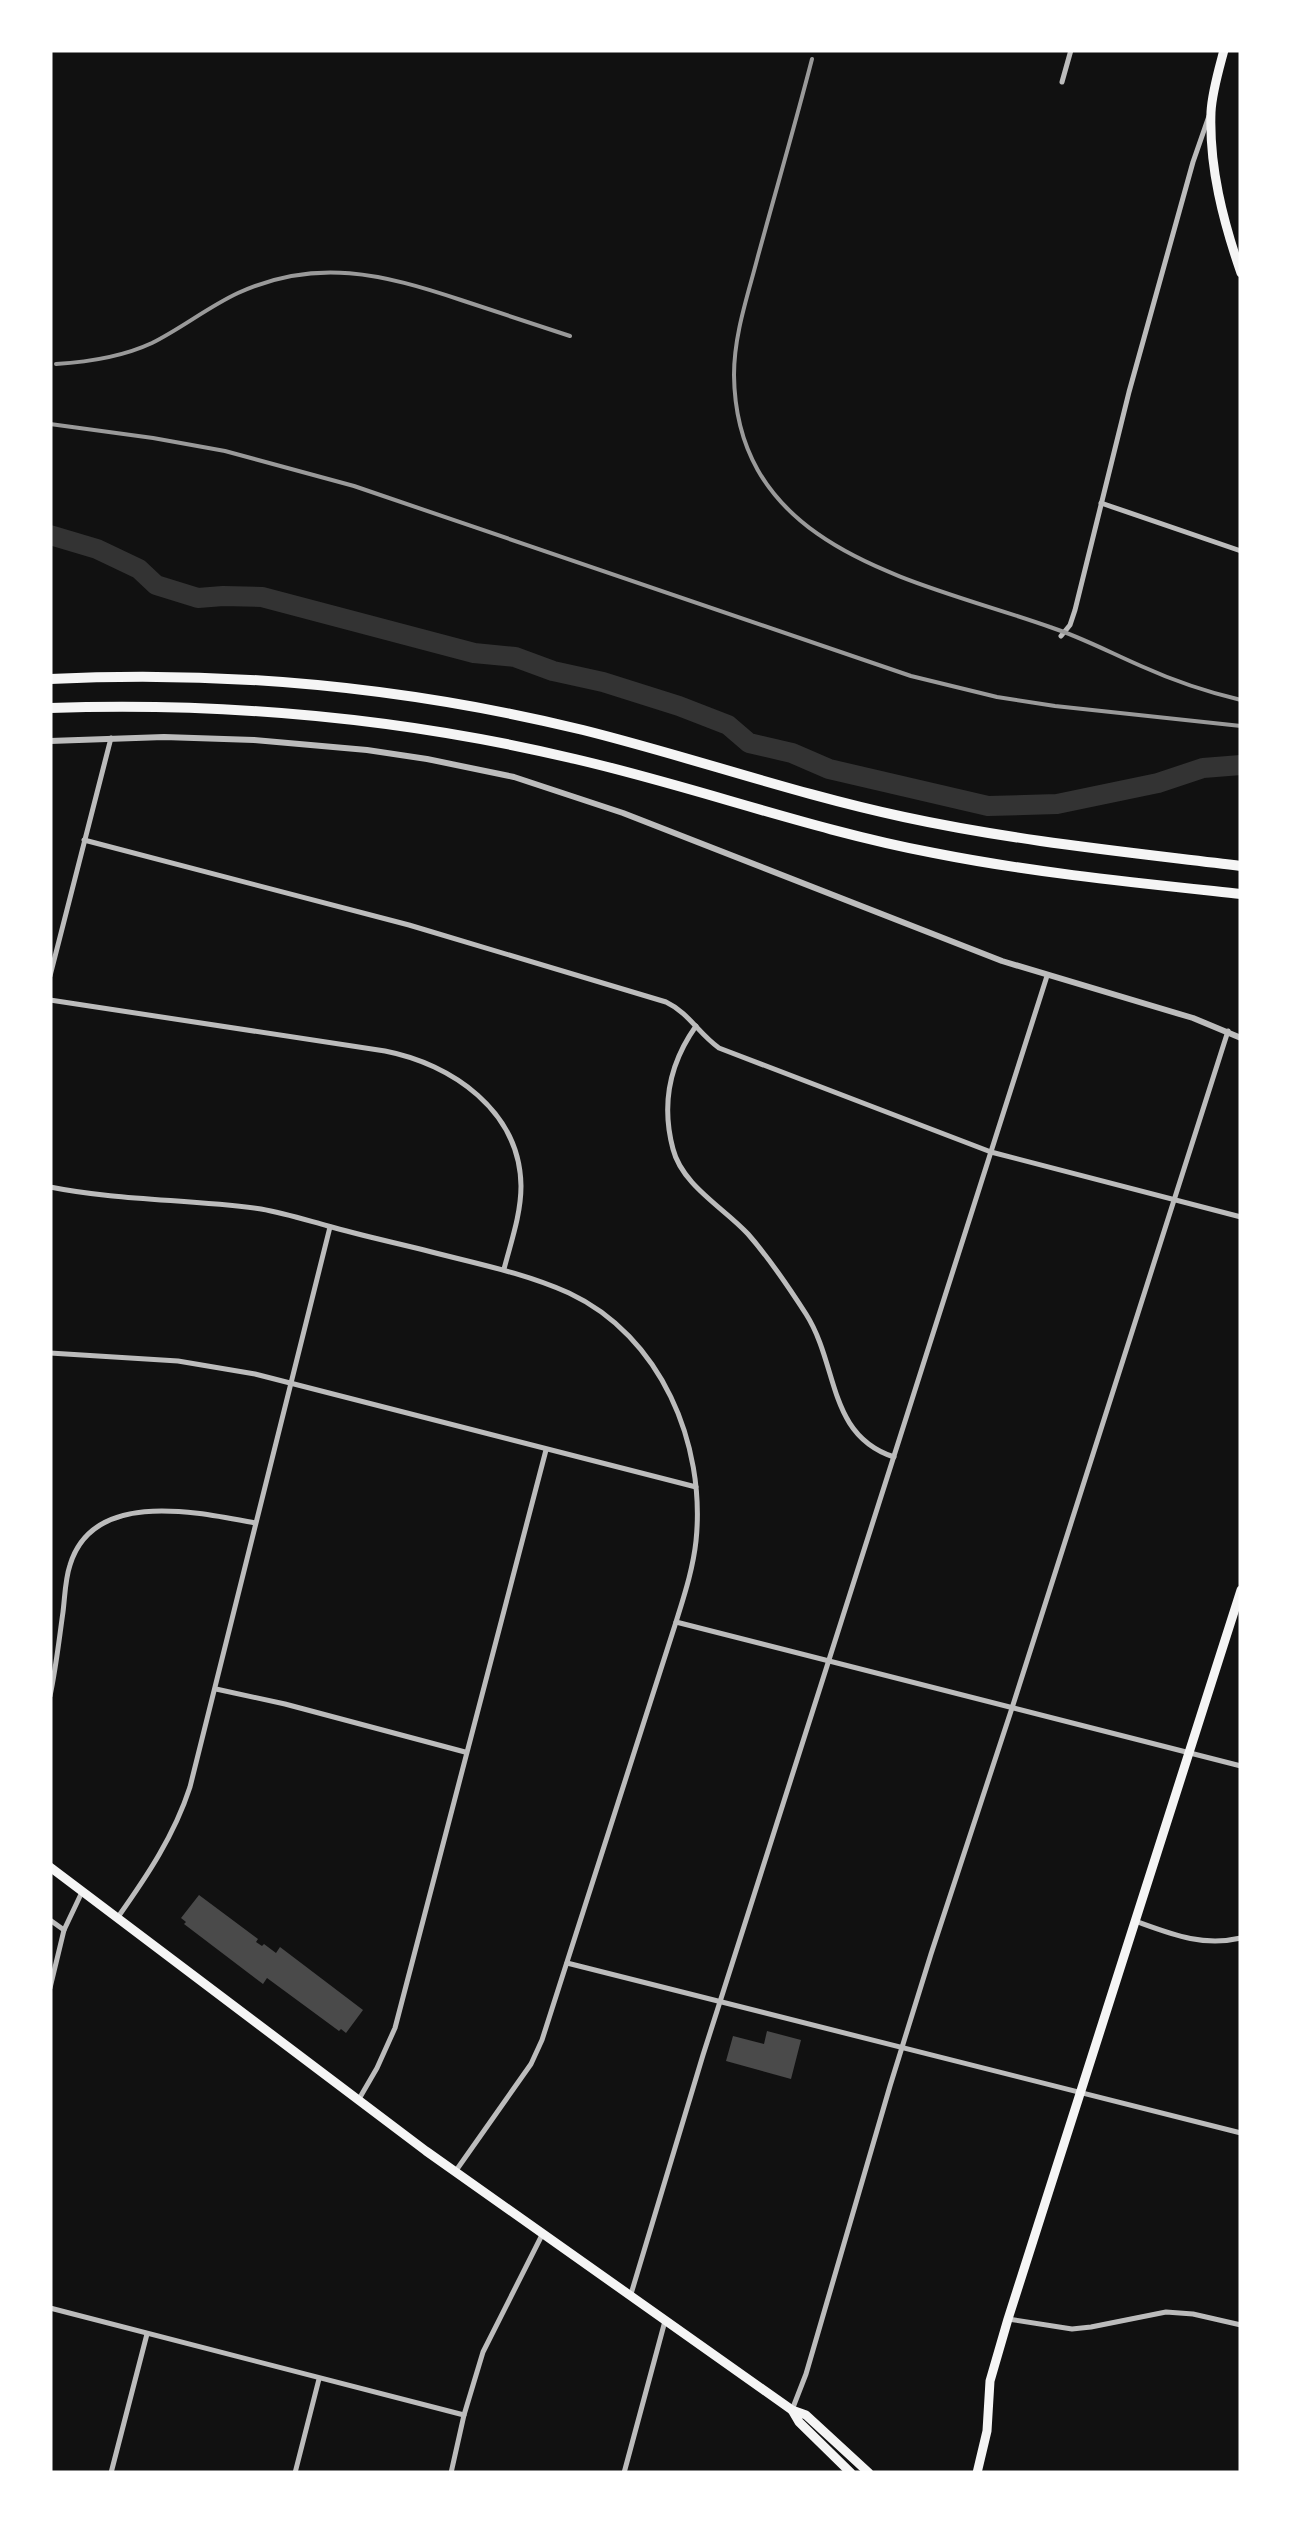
<svg xmlns="http://www.w3.org/2000/svg" width="1291" height="2523" viewBox="0 0 1291 2523" font-family="Cabin,sans-serif">
	<style>
		.lines { fill: none; stroke-linecap: round; stroke-linejoin: round }
		.river { stroke: #333; stroke-width: 20 }
		.building { fill: #4a4a4a }
		.minor { stroke: #bcbcbc; stroke-width: 5 }
		.tertiary { stroke: #bcbcbc; stroke-width: 6 }
		.primary { stroke: #f5f5f5; stroke-width: 9 }
		.motorway { stroke: #f5f5f5; stroke-width: 10 }
		.rail { stroke: #9a9a9a; stroke-width: 4 }
	</style>
	<rect width="100%" height="100%" fill="#111"/>
	<g class="lines">
		<polyline class="river" points="50,535 97,549 139,569 156,585 198,598 223,596 262,597 474,653 515,657 553,671 603,682 679,706 728,725 749,743 792,753 829,769 988,806 1057,804 1158,783 1203,768 1241,765"/>
	</g>
	<g class="building">
		<polygon points="199,1895 258,1939 256,1942 262,1946 264,1944 276,1953 280,1947 363,2010 346,2033 341,2029 339,2031 267,1978 263,1984 184,1924 186,1922 181,1918"/>
		<polygon points="767,2031 801,2040 791,2079 726,2061 733,2036 764,2044"/>
	</g>
	<g class="lines">
		<g class="minor">
			<polyline points="1062,82 1071,50"/>
			<polyline points="1101,503 1241,551"/>
			<polyline points="1061,636 1070,625 1075,610 1129,392 1193,162 1209,116"/>
			<path d="M84 840 409 925 666 1002C689 1013 698 1033 719 1048L991 1152 1241 1217"/>
			<polyline points="50,976 111,738"/>
			<path d="M50 1000 385 1051C452 1064 520 1111 521 1186 521 1214 511 1242 504 1269"/>
			<path d="M696 1026C669 1064 661 1104 673 1149 682 1185 724 1208 748 1234 770 1259 788 1286 806 1314 839 1366 827 1435 894 1457"/>
			<path d="M50 1187C120 1201 191 1199 261 1209 284 1213 306 1220 328 1226 359 1235 392 1242 424 1250 473 1263 522 1272 569 1293 661 1336 706 1444 696 1541 693 1569 684 1596 676 1622L542 2040 531 2064 455 2172"/>
			<polyline points="50,1353 178,1361 255,1374 696,1487"/>
			<polyline points="676,1622 1241,1766"/>
			<polyline points="216,1689 285,1704 465,1752"/>
			<path d="M50 1696C56 1668 59 1640 63 1612 65 1596 65 1580 70 1565 93 1489 196 1512 255 1523"/>
			<path d="M118 1917C147 1876 174 1836 190 1787L330 1227"/>
			<polyline points="50,1920 64,1930"/>
			<path d="M1135 1921C1171 1934 1202 1947 1241 1938"/>
			<polyline points="567,1963 1241,2133"/>
			<polyline points="50,1988 64,1930 82,1892"/>
			<polyline points="359,2099 377,2068 395,2028 546,1450"/>
			<polyline points="631,2294 703,2055 1047,976"/>
			<polyline points="50,2308 464,2415"/>
			<polyline points="1008,2319 1072,2329 1091,2327 1166,2312 1193,2314 1241,2325"/>
			<polyline points="792,2410 806,2374 890,2086 931,1954 1012,1708 1228,1031"/>
			<polyline points="111,2473 147,2334"/>
			<polyline points="295,2473 319,2379"/>
			<polyline points="451,2473 464,2415 483,2352 542,2235"/>
			<polyline points="624,2473 665,2321"/>
		</g>
		<polyline class="tertiary" points="50,741 164,737 254,740 367,750 427,759 514,777 623,813 1002,961 1193,1018 1241,1038"/>
		<g class="primary">
			<path d="M1224 50C1219 69 1212 92 1211 112 1209 167 1223 221 1241 273"/>
			<polyline points="50,1867 426,2151 792,2410 806,2415 869,2473"/>
			<polyline points="792,2410 799,2422 851,2473"/>
			<polyline points="977,2473 987,2431 990,2381 1008,2319 1241,1590"/>
		</g>
		<g class="motorway">
			<path d="M50 679C228 670 410 688 583 730 691 757 796 794 904 817 1015 841 1128 852 1241 866"/>
			<path d="M50 708C227 702 403 718 575 759 696 787 812 830 934 853 1035 873 1138 883 1241 894"/>
		</g>
		<g class="rail">
			<path d="M812 59C795 125 776 190 758 256 748 295 734 334 734 375 736 552 917 580 1050 627 1081 637 1111 653 1141 666 1172 680 1207 692 1241 700"/>
			<path d="M56 364C89 362 122 357 152 343 182 328 208 307 238 293 316 257 383 274 461 300 497 312 533 324 570 336"/>
			<polyline points="50,424 153,438 225,451 354,486 911,676 997,697 1055,706 1241,726"/>
		</g>
	</g>
	<rect width="1291" height="2523" fill="none" stroke="#ffffff" stroke-width="105"/>
</svg>
